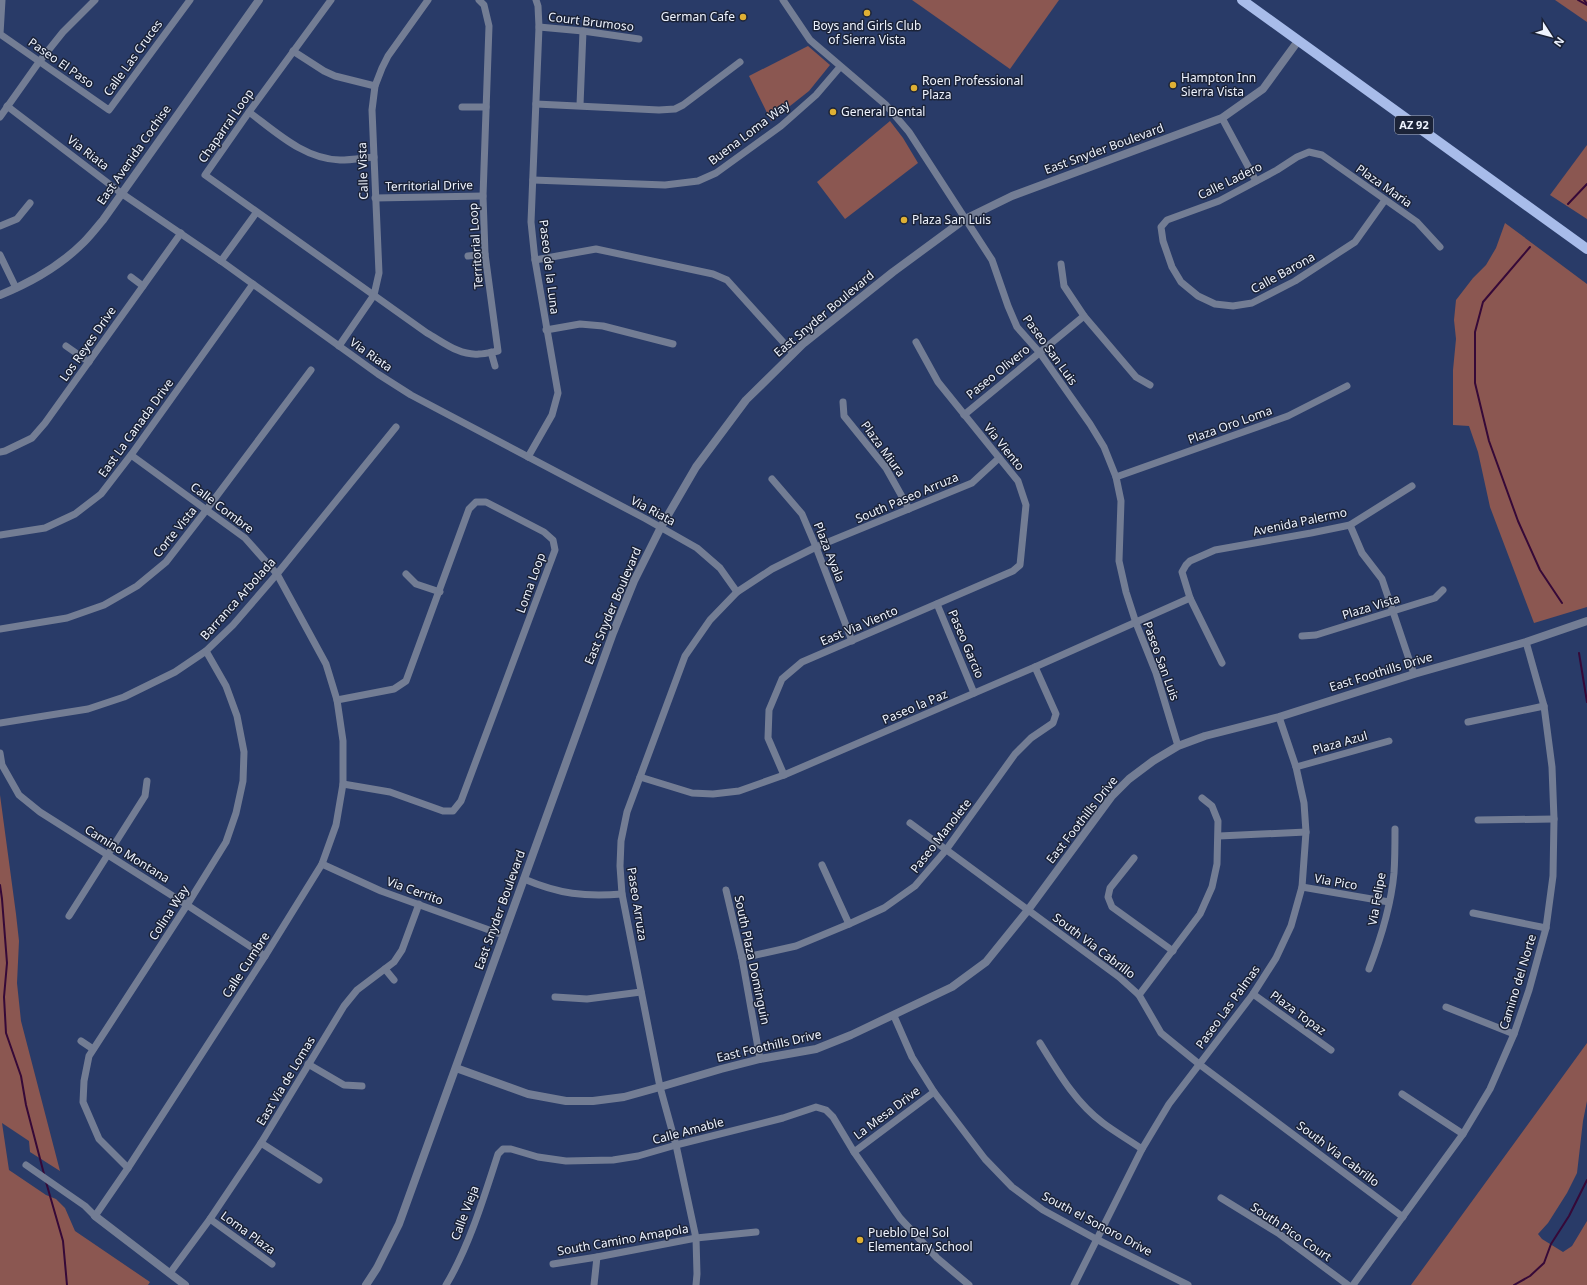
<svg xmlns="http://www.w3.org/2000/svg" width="1587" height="1285" viewBox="0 0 1587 1285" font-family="'Noto Sans',sans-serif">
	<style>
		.green { fill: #8b5751 }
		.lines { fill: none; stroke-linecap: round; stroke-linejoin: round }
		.stream { stroke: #360938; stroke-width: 2 }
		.minor { stroke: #737d94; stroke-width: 7 }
		.tertiary { stroke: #737d94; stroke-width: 8 }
		.primary { stroke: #a8bcea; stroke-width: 10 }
		.poi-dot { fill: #dfb034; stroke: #1b2338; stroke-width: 1.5 }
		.labels { text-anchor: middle; stroke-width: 3; stroke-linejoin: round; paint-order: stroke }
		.shield { fill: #1b2338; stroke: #afb5c3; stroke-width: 1 }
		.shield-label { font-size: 11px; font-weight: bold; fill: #eef3fe }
		.poi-label { font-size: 12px; fill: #eef3fe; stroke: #1b2338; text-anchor: start }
		.street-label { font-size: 12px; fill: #eef3fe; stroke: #1b2338 }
	</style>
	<rect width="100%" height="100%" fill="#293b68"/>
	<g class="green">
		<polygon points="912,0 1059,0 1010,69"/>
		<polygon points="1555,0 1587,0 1587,22"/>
		<polygon points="808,46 830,65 809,91 771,121 749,76"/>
		<polygon points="890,121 903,138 918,163 845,219 817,182"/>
		<polygon points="1587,145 1587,219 1550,195"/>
		<polygon points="1505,223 1587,284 1587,607 1534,623 1490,507 1478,452 1469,426 1453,425 1453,370 1456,339 1454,320 1456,300 1473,278 1486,265 1496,248"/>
		<polygon points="0,795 16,914 19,941 17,983 21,1021 60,1171 30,1152 29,1141 2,1123 9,1170 46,1195 56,1199 65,1208 75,1231 150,1282 148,1285 0,1285"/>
		<polygon points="1587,1043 1587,1101 1583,1121 1577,1173 1567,1193 1548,1223 1538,1234 1542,1239 1563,1252 1572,1246 1587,1221 1587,1285 1411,1285"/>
	</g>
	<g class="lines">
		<g class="stream">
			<polyline points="1578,0 1587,5"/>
			<polyline points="1584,0 1587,4"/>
			<polyline points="1568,204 1587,184"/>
			<polyline points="1530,247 1483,302 1475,332 1475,383 1489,441 1518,521 1540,570 1562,603"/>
			<polyline points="1579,653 1587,702"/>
			<polyline points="0,885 2,899 7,963 4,997 6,1033 21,1076 26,1105 44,1174"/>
			<polyline points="46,1182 63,1241 67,1285"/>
			<polyline points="1514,1285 1530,1276 1544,1263 1551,1244 1569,1216 1587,1180"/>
		</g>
		<g class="minor">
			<polyline points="2,0 0,34 109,110 190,0"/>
			<path d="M331 0 249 112 205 175 427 333C443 342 460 356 479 354 486 354 492 352 498 351L485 254 483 196 489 26 484 5 479 0"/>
			<polyline points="783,0 810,40 886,105 909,132 992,260 1008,306 1017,327 1040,353 1090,424 1104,447 1116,477 1121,501 1119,561 1126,592 1136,623 1156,673 1178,746"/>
			<polyline points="539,27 583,31 639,39"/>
			<polyline points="293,51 324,71 335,76 375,86"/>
			<polyline points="536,104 659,110 675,109 683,105 740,62"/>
			<polyline points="580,105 583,31"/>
			<polyline points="7,106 121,193 221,261 378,374 411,395 646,519 697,548 720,568 737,592"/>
			<polyline points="462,107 486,107"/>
			<path d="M249 112C276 132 304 159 340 160 351 160 363 158 374 157"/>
			<polyline points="0,117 39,62 63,32 95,0"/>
			<polyline points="1222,118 1256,181"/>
			<polyline points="533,180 665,185 698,181 716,173 781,126 816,95 840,67"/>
			<polyline points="375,198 483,196"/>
			<polyline points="1385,200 1355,242 1295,281 1252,303 1233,306 1215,304 1198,296 1181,282 1172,267 1163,241 1161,227 1167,220 1219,201 1277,170 1297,157 1309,152 1322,155 1417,222 1440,247"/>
			<polyline points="0,226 17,219 30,203"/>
			<polyline points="0,255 16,288"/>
			<polyline points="468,256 485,254"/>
			<polyline points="535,260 596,249 713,274 727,280 793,353"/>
			<polyline points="221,261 256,213"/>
			<polyline points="1061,264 1064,286 1084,316 1136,377 1150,385"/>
			<polyline points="131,277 143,286"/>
			<polyline points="546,330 580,324 603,326 673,344"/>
			<polyline points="66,346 89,362"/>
			<polyline points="339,346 374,295 379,273 372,110 375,86 382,68 388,56 428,0"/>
			<polyline points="491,352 495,366"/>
			<polyline points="843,402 844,416 886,468 909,509"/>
			<polyline points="964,415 1084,316"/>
			<polyline points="0,452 5,451 32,438 45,423 181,233"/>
			<polyline points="528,457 552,415 558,393 535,260 531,222 539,27 538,6 536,0"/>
			<polyline points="1116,477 1288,416 1347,386"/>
			<polyline points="772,479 802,514 816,547 852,641"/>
			<polyline points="1350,525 1362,553 1382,579 1414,674"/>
			<polyline points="0,535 45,528 75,514 101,494 131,455 253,284"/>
			<polyline points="406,574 416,584 440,592"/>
			<polyline points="937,604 974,693"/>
			<polyline points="0,629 67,618 104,605 137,586 166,562 207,509 311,370"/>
			<polyline points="1302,636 1316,635 1435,598 1443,590"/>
			<polyline points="1222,663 1190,598 1182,572 1186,565 1190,561 1215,550 1311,533 1350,525 1412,486"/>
			<polyline points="337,700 394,689 406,681 469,509 476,502 486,502 544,532 553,540 555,550 461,801 453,811 443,811 390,792 343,784"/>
			<polyline points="1468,722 1544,706"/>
			<polyline points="0,723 88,709 124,697 175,672 206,651 233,625 277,574 396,427"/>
			<polyline points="0,753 2,765 19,795 40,812 187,905 265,956"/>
			<polyline points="1296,767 1389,741"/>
			<polyline points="784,775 768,738 769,710 782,679 802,662 1013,571 1020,565 1026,505 1018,481 938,382 916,342"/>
			<polyline points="640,777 692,793 713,794 739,791 784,775 1035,667 1190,598"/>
			<polyline points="1478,820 1554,819"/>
			<polyline points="910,823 1119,977 1139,995 1161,1033 1199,1064 1403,1217"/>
			<polyline points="1219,836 1306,832"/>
			<polyline points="1134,858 1110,888 1108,897 1112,907 1173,951"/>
			<polyline points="322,864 381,891 503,935"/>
			<polyline points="822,865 849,924"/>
			<path d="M524 879C559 894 585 897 622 894"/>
			<polyline points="1302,887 1389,902"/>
			<polyline points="726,890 742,958 760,1059"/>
			<polyline points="1473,913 1546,928"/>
			<polyline points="69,916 145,796 147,781"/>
			<polyline points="742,958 796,946 849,924 884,908 915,886 946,850 1015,754 1031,738 1053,723 1056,714 1035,667"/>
			<polyline points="385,969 394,980"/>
			<path d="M1369 969C1381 938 1391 906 1394 873 1395 858 1395 844 1395 829"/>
			<polyline points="1253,994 1331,1050"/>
			<polyline points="1139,995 1200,914 1212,887 1217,864 1218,821 1212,806 1202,798"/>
			<polyline points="555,997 587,999 641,992"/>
			<polyline points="1446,1007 1514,1034"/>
			<polyline points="894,1016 912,1057 934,1092 985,1159 1012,1187 1043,1210 1096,1239 1188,1285"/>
			<polyline points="81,1041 93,1049"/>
			<path d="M1040 1043C1058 1072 1075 1102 1103 1123 1115 1132 1129 1140 1142 1149"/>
			<polyline points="308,1064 344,1085 362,1086"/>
			<polyline points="1402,1094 1463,1134"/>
			<polyline points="261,1143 319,1180"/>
			<polyline points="854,1152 934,1092"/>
			<polyline points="26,1165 85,1206 95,1216 128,1168 265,956 322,864 336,825 343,784 343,741 337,700 326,664 277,574 245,538 131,455"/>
			<polyline points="128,1168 99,1139 83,1102 84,1081 89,1056 187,905 226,842 236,813 243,781 244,752 237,716 226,686 206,651"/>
			<polyline points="1221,1198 1278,1233 1348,1285"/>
			<polyline points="210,1219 272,1264"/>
			<polyline points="553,1264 597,1257 696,1238 756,1232"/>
			<polyline points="170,1273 210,1219 261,1143 344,1006 357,990 394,962 402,950 419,904"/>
			<path d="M446 1285C469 1247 484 1197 498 1154L503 1149H511L538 1157 566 1161 613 1160 638 1156 676 1145 783 1118 816 1107 826 1110 833 1117 854 1152 900 1218 937 1258 969 1285"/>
			<polyline points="594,1285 597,1257"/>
			<polyline points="696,1285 697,1274 696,1238 676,1145 660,1087 622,894 620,866 621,841 627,812 685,656 710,620 737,592 772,569 816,547 972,483 999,458"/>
			<polyline points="1074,1285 1142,1149 1169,1104 1253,994 1276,958 1291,926 1302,887 1306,832 1304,803 1296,767 1279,717"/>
			<polyline points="1353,1285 1463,1134 1490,1089 1514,1034 1529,990 1546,928 1553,876 1554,819 1552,767 1544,706 1526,642"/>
		</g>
		<g class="tertiary">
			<path d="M0 295C30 283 61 265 84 242 91 235 97 227 103 220L259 0"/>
			<polyline points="456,1068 528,1094 566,1101 593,1101 624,1097 660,1087 721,1069 760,1059 816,1049 851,1035 952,987 986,962 1028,910 1112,796 1129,779 1153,761 1178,746 1205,736 1279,717 1414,674 1526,642 1587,621"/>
			<polyline points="95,1216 185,1285"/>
			<polyline points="366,1285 377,1268 399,1224 613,633 634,581 661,527 696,467 746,400 804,343 893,272 965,219 1012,196 1222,118 1263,89 1298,41"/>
		</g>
		<polyline class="primary" points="1242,0 1587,249"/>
	</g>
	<g class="poi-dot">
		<circle cx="867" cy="13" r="4"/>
		<circle cx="743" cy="17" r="4"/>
		<circle cx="1173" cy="85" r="4"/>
		<circle cx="914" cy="88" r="4"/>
		<circle cx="833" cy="112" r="4"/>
		<circle cx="904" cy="220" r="4"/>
		<circle cx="860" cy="1240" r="4"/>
	</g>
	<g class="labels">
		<rect class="shield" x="1395" y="116" width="38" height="18" rx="3"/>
		<g class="shield-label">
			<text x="1414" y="129">AZ 92</text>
		</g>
		<g class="poi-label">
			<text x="735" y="21" text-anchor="end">German Cafe</text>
			<text x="867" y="30" text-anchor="middle">Boys and Girls Club<tspan x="867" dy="14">of Sierra Vista</tspan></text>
			<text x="1181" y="82">Hampton Inn<tspan x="1181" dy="14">Sierra Vista</tspan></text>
			<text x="922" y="85">Roen Professional<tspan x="922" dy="14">Plaza</tspan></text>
			<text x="841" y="116">General Dental</text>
			<text x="912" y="224">Plaza San Luis</text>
			<text x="868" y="1237">Pueblo Del Sol<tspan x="868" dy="14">Elementary School</tspan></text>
		</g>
		<g class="street-label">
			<text transform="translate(591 22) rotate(7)" y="4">Court Brumoso</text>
			<text transform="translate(133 58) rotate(-54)" y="4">Calle Las Cruces</text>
			<text transform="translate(61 63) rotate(35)" y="4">Paseo El Paso</text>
			<text transform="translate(226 126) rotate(-55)" y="4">Chaparral Loop</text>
			<text transform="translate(749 133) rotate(-37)" y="4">Buena Loma Way</text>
			<text transform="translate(1104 149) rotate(-20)" y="4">East Snyder Boulevard</text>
			<text transform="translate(88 153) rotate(37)" y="4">Via Riata</text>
			<text transform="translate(134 155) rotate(-55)" y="4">East Avenida Cochise</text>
			<text transform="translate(363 171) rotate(-92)" y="4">Calle Vista</text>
			<text transform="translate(1230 181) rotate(-26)" y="4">Calle Ladero</text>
			<text transform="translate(429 186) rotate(-1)" y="4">Territorial Drive</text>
			<text transform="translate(1384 186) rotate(35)" y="4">Plaza Maria</text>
			<text transform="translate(476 246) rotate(-94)" y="4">Territorial Loop</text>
			<text transform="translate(549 267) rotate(83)" y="4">Paseo de la Luna</text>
			<text transform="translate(1283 273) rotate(-29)" y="4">Calle Barona</text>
			<text transform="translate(824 314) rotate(-40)" y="4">East Snyder Boulevard</text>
			<text transform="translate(88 344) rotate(-55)" y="4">Los Reyes Drive</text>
			<text transform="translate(1050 350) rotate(54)" y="4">Paseo San Luis</text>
			<text transform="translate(371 355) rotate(35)" y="4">Via Riata</text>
			<text transform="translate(998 372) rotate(-39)" y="4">Paseo Olivero</text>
			<text transform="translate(1230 425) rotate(-20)" y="4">Plaza Oro Loma</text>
			<text transform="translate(136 428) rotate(-54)" y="4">East La Canada Drive</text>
			<text transform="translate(1004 447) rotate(51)" y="4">Via Viento</text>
			<text transform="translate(883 449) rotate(54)" y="4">Plaza Miura</text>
			<text transform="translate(907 498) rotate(-23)" y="4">South Paseo Arruza</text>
			<text transform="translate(222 508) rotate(37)" y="4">Calle Combre</text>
			<text transform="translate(653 511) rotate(28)" y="4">Via Riata</text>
			<text transform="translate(1300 522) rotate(-12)" y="4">Avenida Palermo</text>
			<text transform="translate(175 532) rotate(-51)" y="4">Corte Vista</text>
			<text transform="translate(829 552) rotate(68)" y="4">Plaza Ayala</text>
			<text transform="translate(531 583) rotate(-70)" y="4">Loma Loop</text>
			<text transform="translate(238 599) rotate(-48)" y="4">Barranca Arbolada</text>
			<text transform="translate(613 606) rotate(-67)" y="4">East Snyder Boulevard</text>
			<text transform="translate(1371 607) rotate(-17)" y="4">Plaza Vista</text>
			<text transform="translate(859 626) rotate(-23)" y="4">East Via Viento</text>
			<text transform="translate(966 644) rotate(67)" y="4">Paseo Garcio</text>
			<text transform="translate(1161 661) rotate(70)" y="4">Paseo San Luis</text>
			<text transform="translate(1381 672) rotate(-17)" y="4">East Foothills Drive</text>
			<text transform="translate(915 707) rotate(-23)" y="4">Paseo la Paz</text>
			<text transform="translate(1340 743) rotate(-16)" y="4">Plaza Azul</text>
			<text transform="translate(1082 820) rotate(-52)" y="4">East Foothills Drive</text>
			<text transform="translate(941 836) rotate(-52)" y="4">Paseo Manolete</text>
			<text transform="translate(127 854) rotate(32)" y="4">Camino Montana</text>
			<text transform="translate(1336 882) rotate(10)" y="4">Via Pico</text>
			<text transform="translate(415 891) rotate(20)" y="4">Via Cerrito</text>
			<text transform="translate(1377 899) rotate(-80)" y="4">Via Felipe</text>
			<text transform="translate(637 904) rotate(81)" y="4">Paseo Arruza</text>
			<text transform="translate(500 910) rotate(-70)" y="4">East Snyder Boulevard</text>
			<text transform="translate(169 913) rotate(-57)" y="4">Colina Way</text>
			<text transform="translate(1094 946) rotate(37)" y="4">South Via Cabrillo</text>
			<text transform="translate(752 960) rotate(78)" y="4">South Plaza Dominguin</text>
			<text transform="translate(246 965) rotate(-57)" y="4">Calle Cumbre</text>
			<text transform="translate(1518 982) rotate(-73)" y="4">Camino del Norte</text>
			<text transform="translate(1228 1007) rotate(-54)" y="4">Paseo Las Palmas</text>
			<text transform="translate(1298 1013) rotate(36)" y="4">Plaza Topaz</text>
			<text transform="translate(769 1046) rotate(-13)" y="4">East Foothills Drive</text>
			<text transform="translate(286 1081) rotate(-59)" y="4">East Via de Lomas</text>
			<text transform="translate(887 1113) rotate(-37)" y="4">La Mesa Drive</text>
			<text transform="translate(688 1131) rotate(-15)" y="4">Calle Amable</text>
			<text transform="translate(1338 1154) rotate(37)" y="4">South Via Cabrillo</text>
			<text transform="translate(465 1213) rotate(-69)" y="4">Calle Vieja</text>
			<text transform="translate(1097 1224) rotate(28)" y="4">South el Sonoro Drive</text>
			<text transform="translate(1291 1232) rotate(34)" y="4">South Pico Court</text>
			<text transform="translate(248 1233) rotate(36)" y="4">Loma Plaza</text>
			<text transform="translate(623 1240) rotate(-10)" y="4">South Camino Amapola</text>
		</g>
	</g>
	<g transform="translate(1551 36) rotate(126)" stroke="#1b2338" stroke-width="3" paint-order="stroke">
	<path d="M0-3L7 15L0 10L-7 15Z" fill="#eef3fe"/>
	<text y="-6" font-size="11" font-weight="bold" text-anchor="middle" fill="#eef3fe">N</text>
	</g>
</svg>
